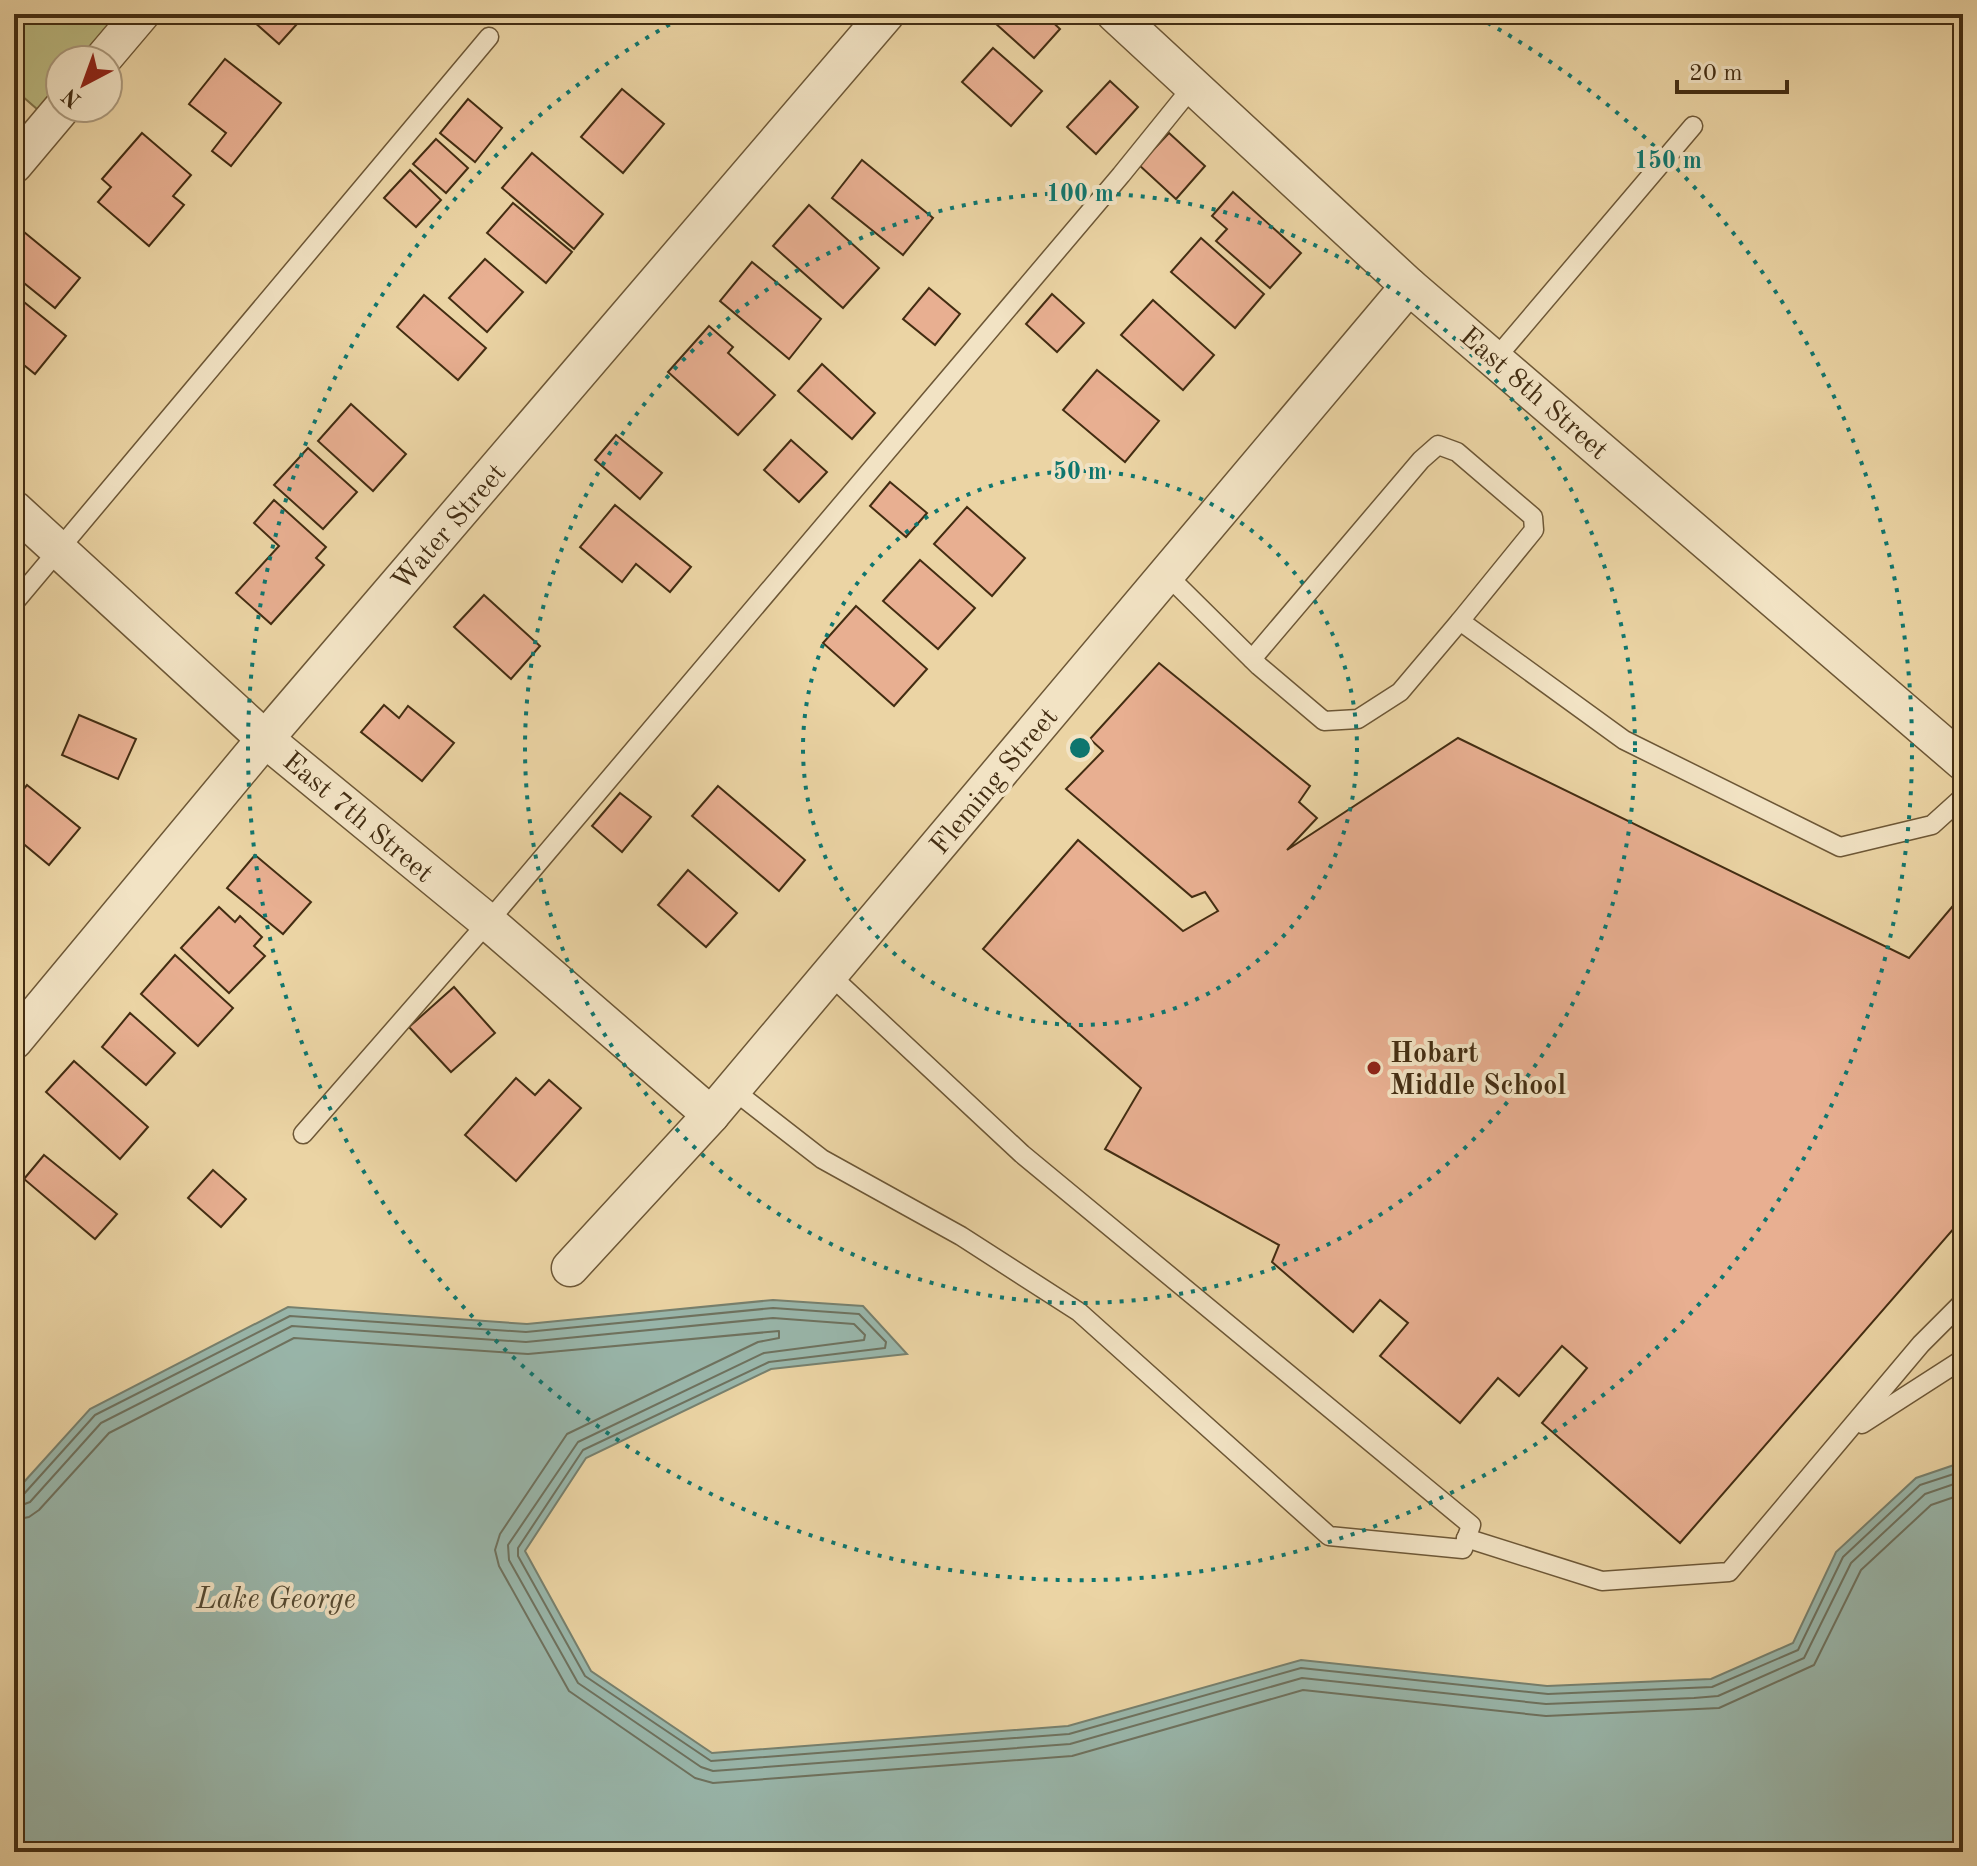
<svg xmlns="http://www.w3.org/2000/svg" width="1977" height="1866" viewBox="0 0 1977 1866" font-family="'Old Standard TT',serif">
	<style>
		.green { fill: #bcbb82; stroke: #80744a; stroke-width: 2 }
		.water { fill: #99b7ac; stroke: #77806e; stroke-width: 2 }
		.lines { fill: none; stroke-linecap: round; stroke-linejoin: round }
		.shore { stroke: #6e725f; stroke-width: 2 }
		.building { fill: #e8af91; stroke: #432d12; stroke-width: 2 }
		.service-casing { stroke: #6d5736; stroke-width: 21 }
		.minor-casing { stroke: #6d5736; stroke-width: 39 }
		.service { stroke: #f2e3c4; stroke-width: 18 }
		.minor { stroke: #f2e3c4; stroke-width: 36 }
		.ring { fill: none; stroke: #0f766e; stroke-width: 4; stroke-dasharray: 4 8 }
		.poi-dot { fill: #8f2418; stroke: #f2e3c4; stroke-width: 3 }
		.labels { text-anchor: middle; stroke-width: 8; stroke-linejoin: round; paint-order: stroke }
		.street-label { font-size: 28px; fill: #432d12; stroke: #f2e3c4 }
		.poi-label { font-size: 28px; font-weight: bold; fill: #432d12; stroke: #f2e3c4; text-anchor: start }
		.water-label { font-size: 30px; font-style: italic; fill: #544931; stroke: #f2e3c4 }
		.centre { fill: #0f766e; stroke: #f2e3c4; stroke-width: 4 }
		.ring-label { font-size: 24px; text-anchor: middle; font-weight: bold; fill: #0f766e; stroke: #f2e3c4; stroke-width: 8; stroke-linejoin: round; paint-order: stroke }
	</style>
	<rect width="100%" height="100%" fill="#ebd4a4"/>
	<filter id="stains"><feTurbulence type="fractalNoise" baseFrequency=".0025" numOctaves="4"/><feColorMatrix values="0 0 0 0 .2 0 0 0 0 .09 0 0 0 0 .02 0 0 0 .5 -.17"/></filter>
	<radialGradient id="worn" r=".72"><stop offset=".6" stop-color="#630" stop-opacity="0"/><stop offset="1" stop-color="#630" stop-opacity=".3"/></radialGradient>
	<polygon class="green" points="14,14 128,14 91,60 60,60 60,98 45,116 14,89"/>
	<polygon class="water" points="773,1300 863,1306 907,1354 771,1369 586,1458 525,1551 591,1671 712,1753 1068,1726 1301,1660 1547,1686 1711,1679 1793,1643 1836,1552 1916,1478 1963,1462 1963,1852 14,1852 14,1493 90,1409 288,1307 527,1324"/>
	<g class="lines">
		<g class="shore">
			<polyline points="14,1498 23,1495 95,1415 290,1316 526,1332 773,1308 859,1314 886,1342 885,1348 769,1362 583,1450 518,1548 518,1556 585,1676 711,1761 1069,1734 1301,1668 1548,1694 1712,1687 1798,1650 1843,1557 1920,1485 1963,1471"/>
			<polyline points="14,1508 30,1502 101,1423 292,1326 526,1342 773,1318 854,1324 865,1335 864,1340 764,1353 578,1442 508,1545 509,1560 578,1683 701,1767 713,1771 1070,1744 1302,1678 1546,1704 1694,1698 1718,1696 1804,1658 1851,1563 1925,1494 1963,1481"/>
			<polyline points="14,1520 29,1517 39,1510 109,1433 294,1338 528,1354 779,1331 779,1338 758,1342 567,1434 500,1534 495,1550 499,1566 569,1691 695,1778 713,1783 1072,1756 1303,1690 1546,1716 1719,1708 1814,1665 1861,1570 1931,1505 1963,1494"/>
		</g>
	</g>
	<g class="building">
		<polygon points="245,14 306,14 279,44"/>
		<polygon points="985,14 1044,14 1060,29 1034,58"/>
		<polygon points="993,48 1042,91 1011,126 962,82"/>
		<polygon points="225,59 281,103 231,166 212,151 226,133 189,104"/>
		<polygon points="1110,81 1138,107 1096,154 1067,127"/>
		<polygon points="622,89 664,124 623,173 581,137"/>
		<polygon points="468,99 502,128 475,162 440,133"/>
		<polygon points="142,133 191,175 173,196 184,205 149,246 98,202 111,187 102,179"/>
		<polygon points="1169,133 1205,166 1176,199 1139,165"/>
		<polygon points="436,139 468,168 446,193 413,164"/>
		<polygon points="532,153 603,214 574,249 502,188"/>
		<polygon points="862,160 933,218 903,255 832,198"/>
		<polygon points="410,170 441,200 416,227 384,198"/>
		<polygon points="1233,192 1301,253 1270,288 1216,241 1227,229 1212,216"/>
		<polygon points="513,203 572,252 546,283 487,233"/>
		<polygon points="809,205 879,268 843,308 773,246"/>
		<polygon points="24,232 80,278 55,308 14,275 14,244"/>
		<polygon points="1201,238 1264,294 1235,328 1171,272"/>
		<polygon points="485,259 523,292 487,332 449,298"/>
		<polygon points="752,262 821,319 789,359 720,301"/>
		<polygon points="929,288 960,314 935,345 903,319"/>
		<polygon points="14,294 66,336 35,374 14,357"/>
		<polygon points="1052,294 1084,323 1057,352 1026,324"/>
		<polygon points="424,295 486,348 458,380 397,327"/>
		<polygon points="1153,300 1214,355 1183,390 1121,335"/>
		<polygon points="709,326 733,347 728,353 775,395 738,435 668,372"/>
		<polygon points="822,364 875,413 852,439 798,391"/>
		<polygon points="1097,370 1159,421 1125,462 1063,410"/>
		<polygon points="351,404 406,454 373,491 318,441"/>
		<polygon points="616,435 662,473 640,499 595,460"/>
		<polygon points="791,440 827,472 799,502 764,470"/>
		<polygon points="308,448 357,492 323,529 274,485"/>
		<polygon points="890,482 927,513 906,537 870,506"/>
		<polygon points="274,500 326,547 316,558 324,565 271,624 236,593 279,546 254,523"/>
		<polygon points="615,505 691,567 670,592 636,564 622,582 580,547"/>
		<polygon points="967,507 1025,558 992,596 934,544"/>
		<polygon points="920,560 975,608 938,649 883,601"/>
		<polygon points="484,595 540,646 511,679 454,627"/>
		<polygon points="856,606 927,669 894,706 823,643"/>
		<polygon points="1159,663 1310,786 1299,802 1317,818 1287,850 1458,738 1909,958 1957,901 1963,907 1963,1218 1680,1543 1542,1423 1587,1368 1562,1346 1519,1396 1498,1378 1460,1423 1380,1356 1408,1323 1380,1300 1353,1332 1272,1262 1279,1245 1105,1149 1141,1088 983,949 1078,840 1183,931 1218,911 1205,892 1192,897 1066,789 1103,751 1090,739"/>
		<polygon points="384,705 399,718 408,706 454,743 422,781 361,732"/>
		<polygon points="79,715 136,739 118,779 62,755"/>
		<polygon points="27,785 80,828 49,865 14,836 14,801"/>
		<polygon points="718,786 805,860 779,891 692,816"/>
		<polygon points="620,793 651,817 622,852 592,826"/>
		<polygon points="255,855 311,902 283,934 227,888"/>
		<polygon points="688,870 737,913 706,947 658,905"/>
		<polygon points="219,907 235,922 240,916 262,937 254,946 265,956 229,993 181,948"/>
		<polygon points="175,955 233,1008 198,1046 141,994"/>
		<polygon points="454,987 495,1033 451,1072 409,1027"/>
		<polygon points="130,1013 175,1053 146,1085 102,1047"/>
		<polygon points="74,1061 148,1127 120,1159 46,1092"/>
		<polygon points="516,1078 535,1095 549,1080 581,1108 516,1181 465,1135"/>
		<polygon points="44,1155 117,1214 95,1239 24,1179"/>
		<polygon points="213,1170 246,1199 221,1227 188,1198"/>
	</g>
	<g class="lines">
		<defs>
			<g id="service">
				<polyline points="1496,358 1693,126"/>
				<polyline points="1167,575 1259,666 1324,721 1358,719 1400,692 1460,621 1624,740 1840,847 1932,825 1963,797"/>
				<polyline points="14,603 489,37"/>
				<polyline points="1252,659 1421,460 1438,445 1457,452 1533,517 1534,530 1460,621"/>
				<polyline points="732,1089 822,1159 961,1236 1079,1312 1329,1536 1463,1549 1471,1525 1022,1154 829,974"/>
				<polyline points="303,1134 488,922 1121,175 1193,86"/>
				<polyline points="1862,1424 1963,1359"/>
				<polyline points="1466,1538 1602,1581 1729,1572 1921,1344 1963,1302"/>
			</g>
			<g id="minor">
				<polyline points="1115,14 1409,286 1963,762"/>
				<polyline points="102,60 141,14"/>
				<polyline points="14,165 62,108"/>
				<polyline points="14,509 265,739 488,922 711,1115"/>
				<polyline points="14,1041 265,739 886,14"/>
				<polyline points="570,1268 711,1115 1409,286"/>
			</g>
		</defs>
		<use href="#service" class="service-casing"/>
		<use href="#minor" class="minor-casing"/>
		<use href="#service" class="service"/>
		<use href="#minor" class="minor"/>
	</g>
	<g class="ring">
		<circle cx="1080" cy="748" r="277"/>
		<circle cx="1080" cy="748" r="555"/>
		<path d="M1477 17A832 832 0 1 1 683 17"/>
	</g>
	<circle class="poi-dot" cx="1374" cy="1068" r="8"/>
	<g class="labels">
		<g class="street-label">
			<text transform="translate(1535 392) rotate(41)" y="10">East 8th Street</text>
			<text transform="translate(448 526) rotate(-49)" y="10">Water Street</text>
			<text transform="translate(993 780) rotate(-50)" y="10">Fleming Street</text>
			<text transform="translate(359 816) rotate(40)" y="10">East 7th Street</text>
		</g>
		<g class="poi-label">
			<text x="1390" y="1062">Hobart<tspan x="1390" dy="32">Middle School</tspan></text>
		</g>
		<g class="water-label">
			<text x="276" y="1608">Lake George</text>
		</g>
	</g>
	<circle cx="1080" cy="748" r="12" class="centre"/>
	<g class="ring-label">
		<text x="1668" y="168">150 m</text>
		<text x="1080" y="201">100 m</text>
		<text x="1080" y="479">50 m</text>
	</g>
	<rect width="1977" height="1866" fill="none" stroke="#ebd4a4" stroke-width="48"/>
	<rect x="16" y="16" width="1945" height="1834" fill="none" stroke="#432d12" stroke-width="4"/>
	<rect x="24" y="24" width="1929" height="1818" fill="none" stroke="#432d12" stroke-width="2"/>
	<g transform="translate(84 84) rotate(221)"><circle r="38" fill="#f2e3c4" stroke="#ac9a7d" stroke-width="2"/>
	<path d="M0-6L14 30L0 20L-14 30Z" fill="#8f2418"/>
	<text y="-12" font-size="22" font-weight="bold" text-anchor="middle" fill="#432d12">N</text>
	</g>
	<path d="M1677 80v12h110v-12" fill="none" stroke="#432d12" stroke-width="4"/>
	<text x="1689" y="80" font-size="24" fill="#432d12" stroke="#f2e3c4" stroke-width="6" paint-order="stroke">20 m</text>
	<rect width="100%" height="100%" filter="url(#stains)"/>
	<rect width="100%" height="100%" fill="url(#worn)"/>
</svg>
